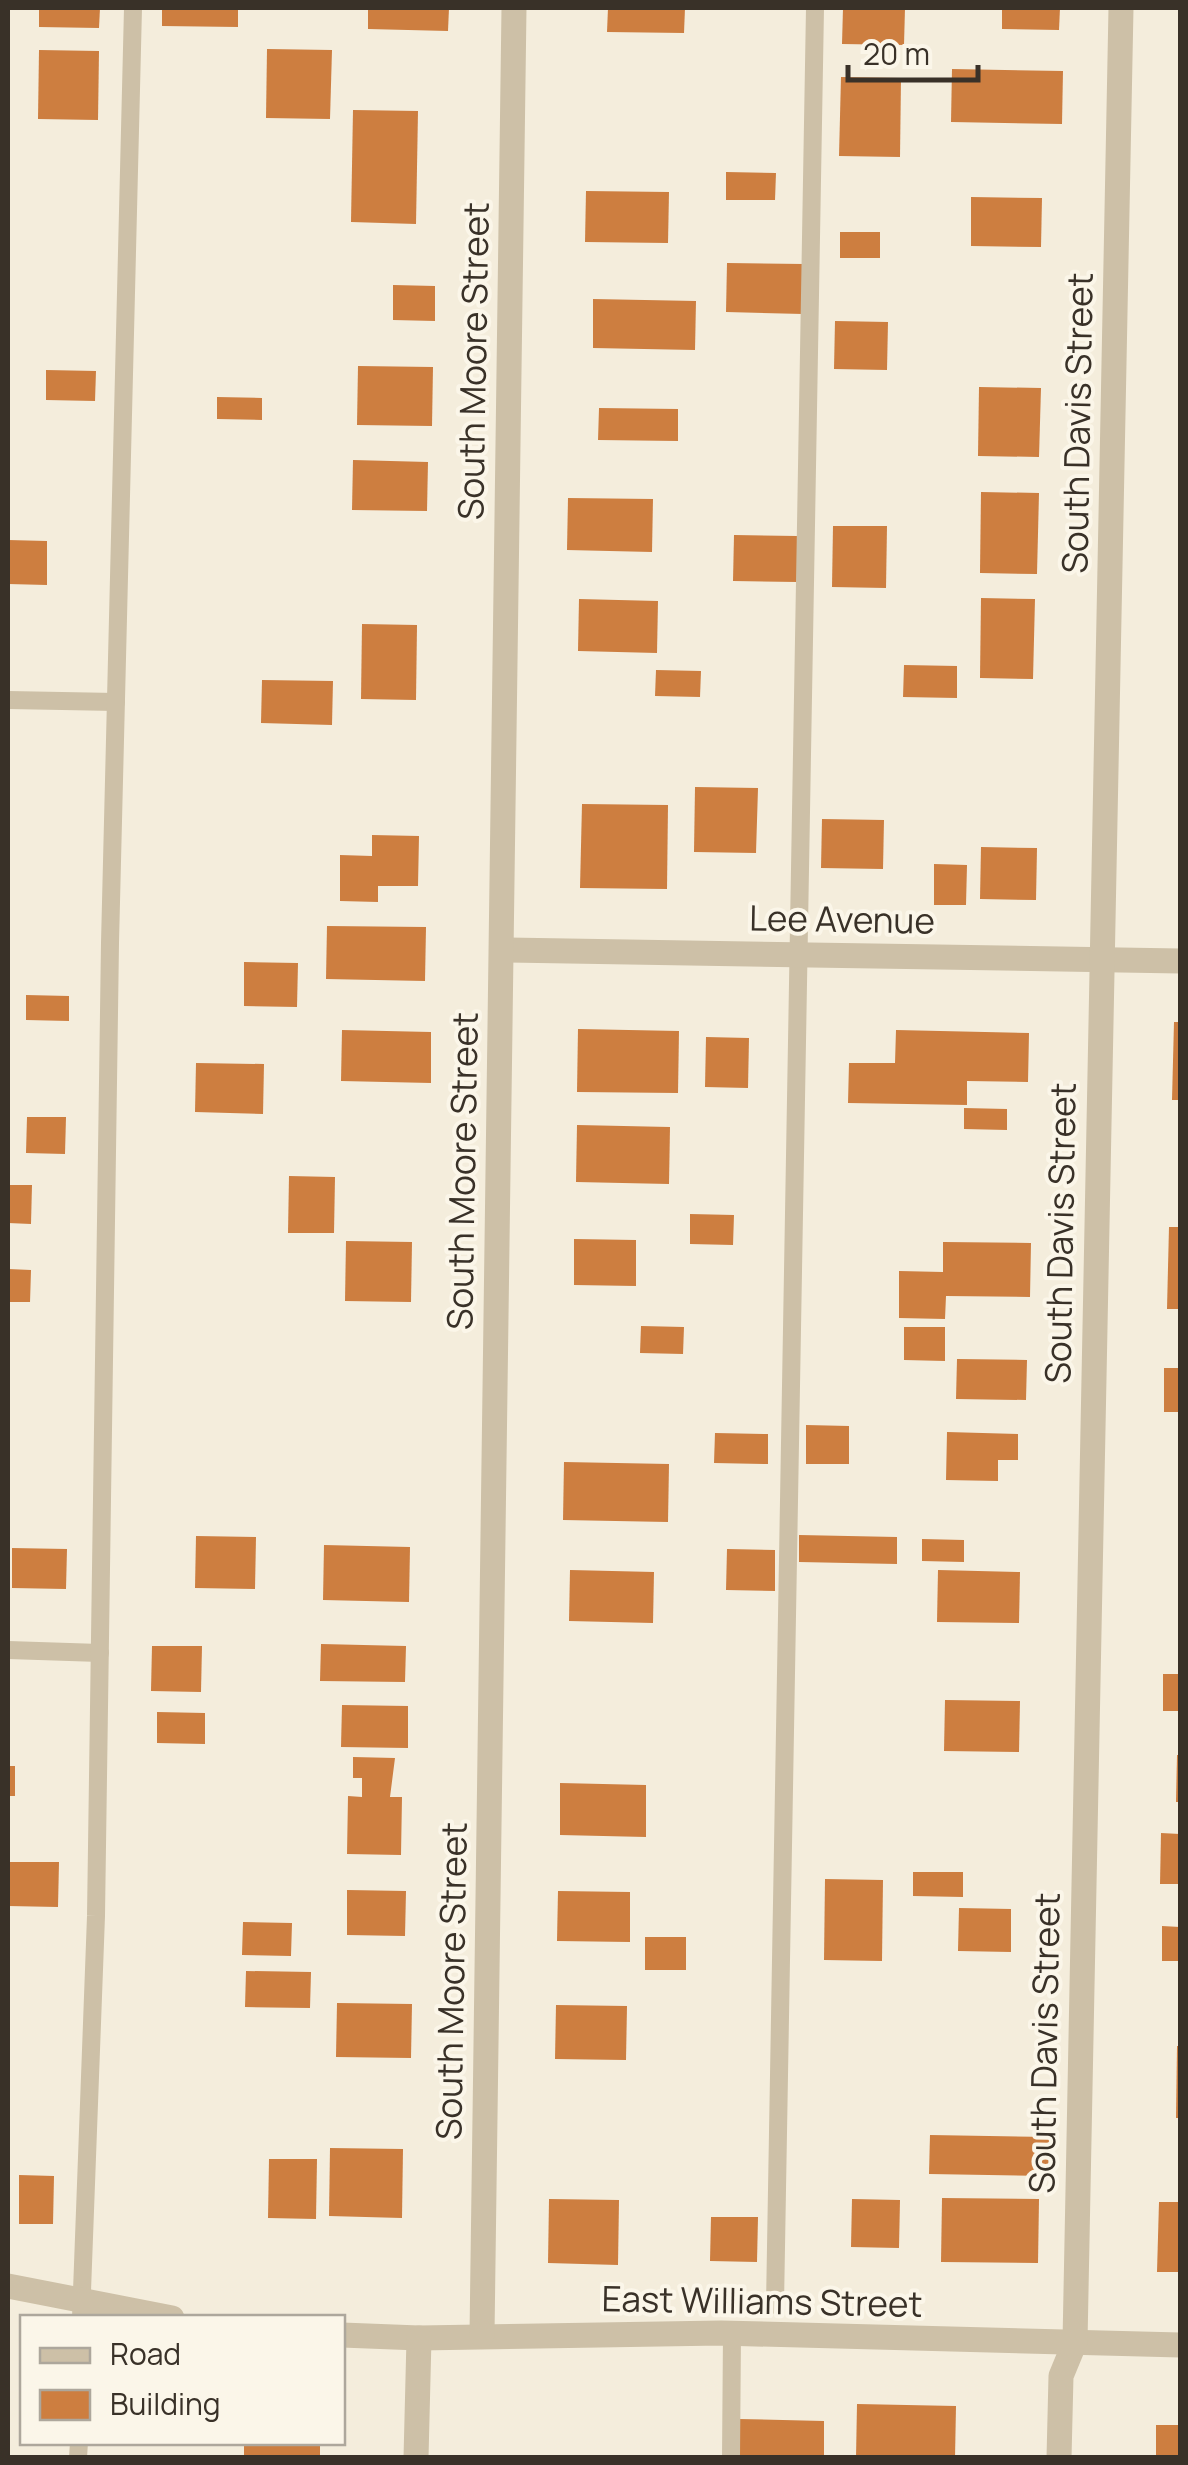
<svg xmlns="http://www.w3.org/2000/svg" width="1188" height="2465" viewBox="0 0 1188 2465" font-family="Manrope,sans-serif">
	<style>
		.building { fill: #cd7e40 }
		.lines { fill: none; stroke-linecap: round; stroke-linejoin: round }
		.lane { stroke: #cdc0a7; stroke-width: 18 }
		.street { stroke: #cdc0a7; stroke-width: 25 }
		.labels { text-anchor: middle; stroke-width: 8; stroke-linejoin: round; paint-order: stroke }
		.street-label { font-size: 35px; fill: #393128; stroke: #fbf6e9 }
	</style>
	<rect width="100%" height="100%" fill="#f4eddc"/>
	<g class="building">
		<polygon points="39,8 100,8 99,28 39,27"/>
		<polygon points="162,8 238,8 238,27 162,26"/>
		<polygon points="368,8 449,8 448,31 368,29"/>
		<polygon points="608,8 685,8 684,33 607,32"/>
		<polygon points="843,8 905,8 904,45 842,44"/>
		<polygon points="1002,8 1060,8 1059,30 1002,29"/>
		<polygon points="267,49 332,50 330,119 266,118"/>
		<polygon points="39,50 99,51 98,120 38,119"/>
		<polygon points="952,69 1063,71 1062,124 951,122"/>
		<polygon points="841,77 901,78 900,157 839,156"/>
		<polygon points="353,110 418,111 416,224 351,222"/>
		<polygon points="726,172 776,173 775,200 726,200"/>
		<polygon points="586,191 669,192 668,243 585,242"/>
		<polygon points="971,197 1042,198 1041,247 971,246"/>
		<rect x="840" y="232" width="40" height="26"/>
		<polygon points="727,263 804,264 803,314 726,312"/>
		<polygon points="393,285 435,286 435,321 393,320"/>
		<polygon points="593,299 696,301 695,350 593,348"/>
		<polygon points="835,321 888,322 887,370 834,369"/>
		<polygon points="358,366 433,367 432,426 357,425"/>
		<polygon points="46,370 96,371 95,401 46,400"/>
		<polygon points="979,387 1041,388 1039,457 978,456"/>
		<polygon points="217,397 262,398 262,420 217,419"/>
		<polygon points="599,408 678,409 678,441 598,440"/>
		<polygon points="353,460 428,462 427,511 352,510"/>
		<polygon points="981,492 1039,493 1037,574 980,573"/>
		<polygon points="568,498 653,499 652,552 567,550"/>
		<polygon points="833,526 887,526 886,588 832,587"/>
		<polygon points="734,535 797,536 797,582 733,581"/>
		<polygon points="8,540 47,541 47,585 8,584"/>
		<polygon points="981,598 1035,599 1033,679 980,678"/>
		<polygon points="579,599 658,601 657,653 578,651"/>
		<polygon points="362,624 417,625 416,700 361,699"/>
		<polygon points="904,665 957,666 957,698 903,697"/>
		<polygon points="656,670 701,671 700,697 655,696"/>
		<polygon points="262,680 333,681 332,725 261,723"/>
		<polygon points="695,787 758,788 756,853 694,852"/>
		<polygon points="582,804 668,805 667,889 580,888"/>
		<polygon points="822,819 884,820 883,869 821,868"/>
		<polygon points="372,835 419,836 418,886 378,886 378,902 340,901 340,855 372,856"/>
		<polygon points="981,847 1037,848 1036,900 980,899"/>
		<polygon points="934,864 967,865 966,905 934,905"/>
		<polygon points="327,926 426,927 425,981 326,979"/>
		<polygon points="244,962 298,963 297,1007 244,1006"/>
		<polygon points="26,995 69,996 69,1021 26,1020"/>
		<polygon points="1174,1022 1180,1022 1180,1100 1172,1100"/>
		<polygon points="578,1029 679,1031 678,1093 577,1092"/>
		<polygon points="342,1030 431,1032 431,1083 341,1081"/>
		<polygon points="896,1030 1029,1033 1028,1082 967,1081 967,1105 848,1103 849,1063 895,1063"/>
		<polygon points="706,1037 749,1038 748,1088 705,1087"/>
		<polygon points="196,1063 264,1064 263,1114 195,1112"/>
		<polygon points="964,1108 1007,1109 1007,1130 964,1129"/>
		<polygon points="27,1117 66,1117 65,1154 26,1153"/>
		<polygon points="577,1125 670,1127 669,1184 576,1182"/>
		<polygon points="289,1176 335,1177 334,1233 288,1233"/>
		<polygon points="8,1185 32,1185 31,1224 8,1223"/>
		<polygon points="690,1214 734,1215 733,1245 690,1244"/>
		<polygon points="1169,1227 1180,1227 1180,1309 1167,1309"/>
		<polygon points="574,1239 636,1240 636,1286 574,1285"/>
		<polygon points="346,1241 412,1242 411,1302 345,1301"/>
		<polygon points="943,1242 1031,1243 1030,1297 946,1296 945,1319 899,1318 899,1271 943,1272"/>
		<polygon points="8,1269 31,1270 30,1302 8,1302"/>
		<polygon points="641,1326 684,1327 683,1354 640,1353"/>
		<polygon points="904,1327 945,1327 945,1361 904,1360"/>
		<polygon points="957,1359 1027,1360 1026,1400 956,1399"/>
		<rect x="1164" y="1368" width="16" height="44"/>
		<polygon points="806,1425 849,1426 849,1464 806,1464"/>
		<polygon points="947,1432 1018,1434 1018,1460 998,1460 998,1481 946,1480"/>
		<polygon points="715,1433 768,1434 768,1464 714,1463"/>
		<polygon points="564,1462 669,1464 668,1522 563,1520"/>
		<polygon points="799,1535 897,1537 897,1564 799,1562"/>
		<polygon points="196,1536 256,1537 255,1589 195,1588"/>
		<polygon points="922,1539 964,1540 964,1562 922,1561"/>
		<polygon points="324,1545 410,1547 409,1602 323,1600"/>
		<polygon points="12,1548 67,1549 66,1589 12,1588"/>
		<polygon points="727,1549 775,1550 775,1591 726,1590"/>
		<polygon points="570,1570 654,1572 653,1623 569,1621"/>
		<polygon points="938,1570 1020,1572 1019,1623 937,1622"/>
		<polygon points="321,1644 406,1646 405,1682 320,1681"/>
		<polygon points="152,1646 202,1646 201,1692 151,1691"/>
		<rect x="1163" y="1674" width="17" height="37"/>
		<polygon points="945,1700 1020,1701 1019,1752 944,1751"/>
		<polygon points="342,1705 408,1706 408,1748 341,1747"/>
		<polygon points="157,1712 205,1713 205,1744 157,1743"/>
		<polygon points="1177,1755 1180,1755 1180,1802 1176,1802"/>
		<polygon points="353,1757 395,1758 390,1797 402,1797 401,1855 347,1854 348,1796 362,1797 362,1778 353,1778"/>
		<rect x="8" y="1766" width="7" height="30"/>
		<polygon points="560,1783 646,1785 646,1837 560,1835"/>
		<polygon points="1161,1833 1180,1834 1180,1884 1160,1884"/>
		<polygon points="8,1862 59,1862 58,1907 8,1906"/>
		<polygon points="913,1872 963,1872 963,1897 913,1896"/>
		<polygon points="825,1879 883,1880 882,1961 824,1960"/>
		<polygon points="347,1890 406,1891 405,1936 347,1935"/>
		<polygon points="558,1891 630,1892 630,1942 557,1941"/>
		<polygon points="959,1908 1011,1909 1011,1952 958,1951"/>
		<polygon points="243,1922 292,1923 291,1956 242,1955"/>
		<polygon points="1162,1926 1180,1927 1180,1961 1162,1961"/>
		<rect x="645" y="1937" width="41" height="33"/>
		<polygon points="246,1971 311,1972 310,2008 245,2007"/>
		<polygon points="337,2003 412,2004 411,2058 336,2057"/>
		<polygon points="556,2005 627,2006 626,2060 555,2059"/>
		<polygon points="1177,2046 1180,2046 1180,2118 1176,2118"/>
		<polygon points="930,2135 1049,2137 1048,2176 929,2174"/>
		<polygon points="330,2148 403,2149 402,2218 329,2216"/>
		<polygon points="269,2159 317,2159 316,2219 268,2218"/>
		<polygon points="19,2175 54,2176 53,2224 19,2224"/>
		<polygon points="942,2198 1039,2199 1038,2263 941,2262"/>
		<polygon points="549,2199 619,2200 618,2265 548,2263"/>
		<polygon points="852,2199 900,2200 899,2248 851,2247"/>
		<polygon points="1159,2202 1180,2202 1180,2272 1157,2272"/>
		<polygon points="711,2217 758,2217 757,2262 710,2261"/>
		<polygon points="857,2404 956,2406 955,2458 856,2458"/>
		<polygon points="738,2419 824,2421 824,2458 737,2458"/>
		<rect x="1156" y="2425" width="24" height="33"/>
		<rect x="244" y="2442" width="76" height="16"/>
	</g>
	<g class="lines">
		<g class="lane">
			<polyline points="8,700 116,702"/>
			<polyline points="8,1650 100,1653"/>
			<polyline points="775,2305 815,8"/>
			<polyline points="81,2318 96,1916 110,943 133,8"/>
			<polyline points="78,2458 79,2442"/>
			<polyline points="731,2458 732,2333"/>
		</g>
		<g class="street">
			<polyline points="502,950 1180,961"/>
			<polyline points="8,2286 172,2318"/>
			<polyline points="342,2335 419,2338 721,2333 1180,2345"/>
			<polyline points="482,2335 514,8"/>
			<polyline points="416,2458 419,2338"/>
			<polyline points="1059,2458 1061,2376 1075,2342 1121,8"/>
		</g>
	</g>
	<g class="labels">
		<g class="street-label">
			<text transform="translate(474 361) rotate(-89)" y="12">South Moore Street</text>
			<text transform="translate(1078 423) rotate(-89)" y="12">South Davis Street</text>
			<text transform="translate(842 920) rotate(1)" y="12">Lee Avenue</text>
			<text transform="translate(463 1171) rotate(-89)" y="12">South Moore Street</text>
			<text transform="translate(1061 1233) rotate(-89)" y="12">South Davis Street</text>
			<text transform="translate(452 1981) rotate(-89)" y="12">South Moore Street</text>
			<text transform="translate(1045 2043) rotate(-89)" y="12">South Davis Street</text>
			<text transform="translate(762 2302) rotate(1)" y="12">East Williams Street</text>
		</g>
	</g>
	<rect width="1188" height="2465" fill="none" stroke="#393128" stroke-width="20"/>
	<rect x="20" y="2315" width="325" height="130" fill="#fbf6e9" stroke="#ada79c" stroke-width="2.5"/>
	<rect x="40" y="2348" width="50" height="15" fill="#cdc0a7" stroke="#ada79c" stroke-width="2.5"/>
	<text x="110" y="2365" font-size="30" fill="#393128">Road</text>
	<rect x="40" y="2390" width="50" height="30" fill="#cd7e40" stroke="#ada79c" stroke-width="2.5"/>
	<text x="110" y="2415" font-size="30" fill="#393128">Building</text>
	<path d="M848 65v15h130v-15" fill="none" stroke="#393128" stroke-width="5"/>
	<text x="863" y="65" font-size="30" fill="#393128" stroke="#fbf6e9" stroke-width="8" paint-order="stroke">20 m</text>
</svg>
